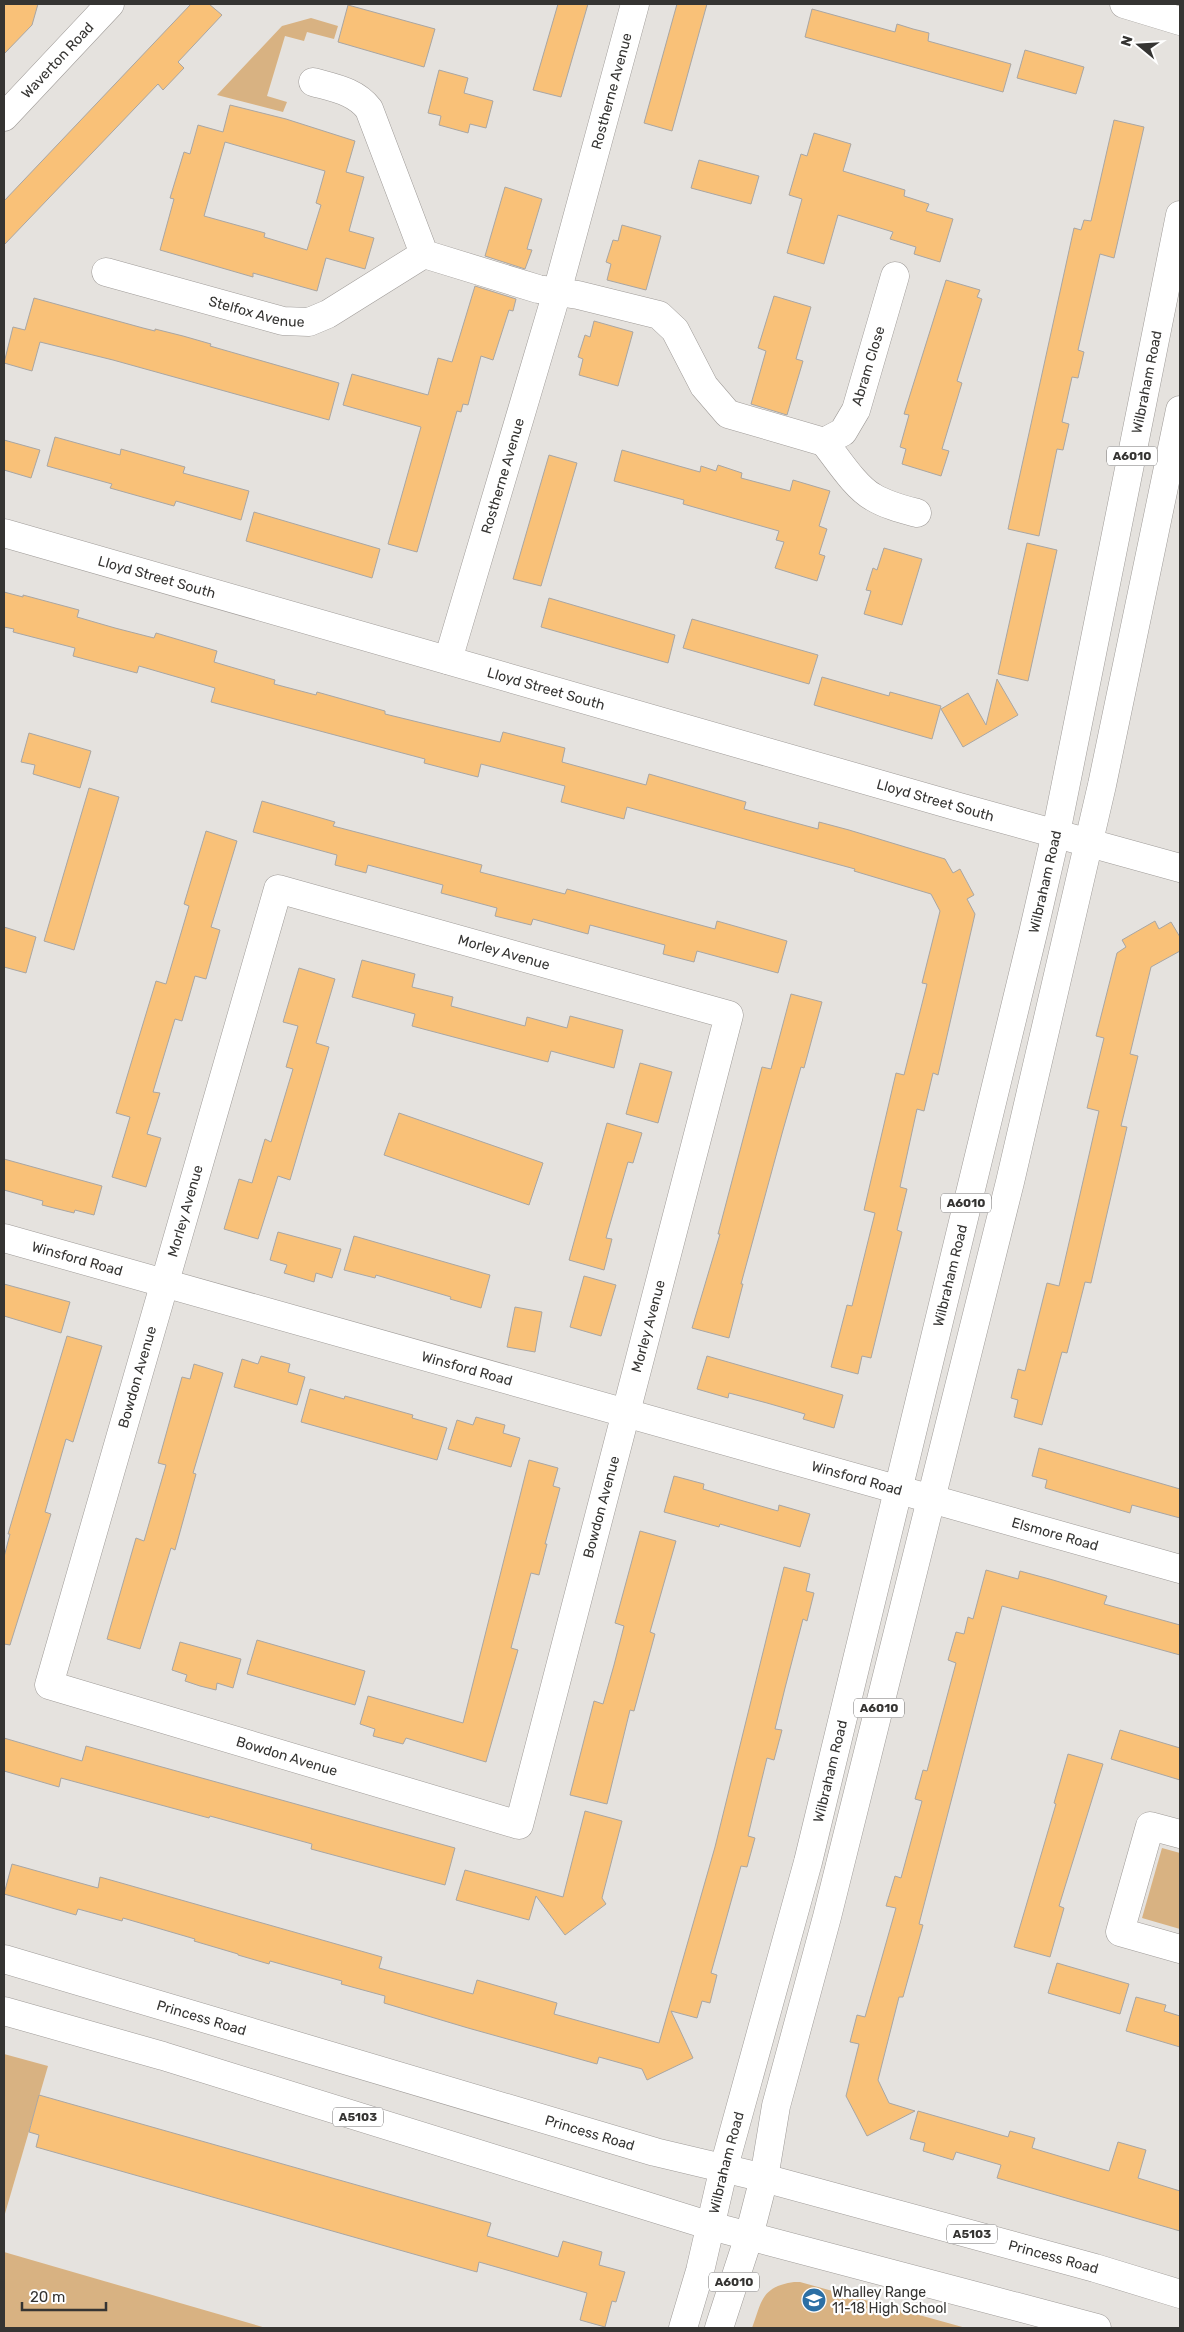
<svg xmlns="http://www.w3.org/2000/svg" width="1184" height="2332" viewBox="0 0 1184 2332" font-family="Rubik,sans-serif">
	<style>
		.green { fill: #d8b282 }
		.building { fill: #f9c178; stroke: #a9a6a3; fill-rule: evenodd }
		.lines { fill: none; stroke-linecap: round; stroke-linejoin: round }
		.minor-casing { stroke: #9f9b98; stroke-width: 29 }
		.highway-casing { stroke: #9f9b98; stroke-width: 29 }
		.minor { stroke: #fff; stroke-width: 28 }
		.highway { stroke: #fff; stroke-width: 28 }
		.labels { text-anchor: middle; stroke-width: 4.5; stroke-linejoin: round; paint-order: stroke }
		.shield { fill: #fff; stroke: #727170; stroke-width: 1 }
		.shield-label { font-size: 12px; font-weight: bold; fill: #353432 }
		.street-label { font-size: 14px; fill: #353432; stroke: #fff }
		.poi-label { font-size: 14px; fill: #353432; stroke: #fff; text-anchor: start }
	</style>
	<rect width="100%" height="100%" fill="#e5e2de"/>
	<g class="green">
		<polygon points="311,18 338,26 334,39 307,32 304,41 285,36 267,96 287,102 283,112 217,95 282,26"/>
		<polygon points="1162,1848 1180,1853 1180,1929 1142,1918"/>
		<polygon points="4,2054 48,2066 4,2217"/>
		<polygon points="4,2252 266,2328 4,2328"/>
		<path d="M794 2282H800L966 2328H752C762 2301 761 2287 794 2282Z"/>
	</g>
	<g class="building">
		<polygon points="4,4 38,4 32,25 4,54"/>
		<polygon points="191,4 209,4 222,15 178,62 184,68 163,90 158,84 4,245 4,201"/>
		<polygon points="558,4 588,4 561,97 533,90"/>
		<polygon points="677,4 707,4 672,131 644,123"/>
		<polygon points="348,5 435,29 424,67 338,42"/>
		<polygon points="812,9 895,32 897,24 913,29 929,33 928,41 1011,64 1003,92 805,37"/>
		<polygon points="1025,50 1084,67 1076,94 1017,78"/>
		<polygon points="439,70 468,78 464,93 493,101 486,128 470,124 468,133 439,125 441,116 428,113"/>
		<path d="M230 105 286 119 355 141 346 172 364 177 349 231 374 238 365 269 326 258 317 291 253 273V277L160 250 174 199 170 198 184 152 190 154 198 125 223 132ZM225 142 325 171 316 203 321 205 307 250 264 237 265 233 204 216Z"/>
		<polygon points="1114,120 1144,127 1114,258 1100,254 1078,350 1084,352 1078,378 1072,377 1062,422 1069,424 1063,450 1057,449 1039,536 1008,529 1074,228 1081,230 1084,220 1091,221"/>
		<polygon points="814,133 851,144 843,171 905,190 904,196 929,204 926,211 953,219 940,262 914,254 916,247 890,239 893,232 838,215 824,264 787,253 802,199 789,195 801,154 807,156"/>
		<polygon points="699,160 759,176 751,204 691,188"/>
		<polygon points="505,187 542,199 527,249 532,250 525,269 485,256"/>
		<polygon points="622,225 661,236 646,290 607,280 611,264 606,262 613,240 618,241"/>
		<polygon points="946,280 980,290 977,297 982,299 957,381 962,383 942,449 949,451 941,476 902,464 906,449 900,447 909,415 904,414"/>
		<polygon points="475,286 516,299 513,311 509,310 493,360 481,356 468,405 463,404 461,412 457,411 417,552 388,544 421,427 343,405 352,374 428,395 438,358 452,362"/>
		<polygon points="774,296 811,307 796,359 803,361 787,415 751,404 766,351 758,348"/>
		<polygon points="34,298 143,328 155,331 155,329 183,336 211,344 210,346 339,383 329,420 113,360 40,342 32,371 4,363 13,327 25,330"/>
		<polygon points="594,321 633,332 618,386 579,375 583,359 578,357 585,335 590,337"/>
		<polygon points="55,437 120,455 121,449 185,467 183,473 249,491 241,520 176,501 174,506 110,488 112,484 47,466"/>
		<polygon points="4,440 40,450 31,478 4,470"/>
		<polygon points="622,450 700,472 701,466 716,471 718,465 742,473 741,478 790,491 793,480 830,491 819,526 827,529 819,554 825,556 817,581 775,568 784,542 776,540 779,531 683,504 684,500 614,481"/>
		<polygon points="549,455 577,463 541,586 513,579"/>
		<polygon points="254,512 380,549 372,578 246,541"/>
		<polygon points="1027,543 1057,550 1028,681 998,674"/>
		<polygon points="884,548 922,559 902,625 864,614 871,591 866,590 873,568 877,570"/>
		<polygon points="4,592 23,597 23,595 79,610 77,617 115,628 154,638 156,633 217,651 214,662 275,680 274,684 316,695 317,692 385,711 385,714 500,742 503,732 565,748 562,762 646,785 649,774 746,802 744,809 818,829 819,822 849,830 945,859 953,873 960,869 974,895 967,899 975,914 938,1075 933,1073 924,1111 917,1109 900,1187 907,1189 897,1230 902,1232 871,1358 862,1356 858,1374 831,1367 847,1305 852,1306 875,1213 864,1210 896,1073 904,1075 927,984 922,983 940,911 931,894 854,871 855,869 627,807 624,819 561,802 565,786 481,764 478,777 424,763 425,759 211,702 215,688 139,666 137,673 73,656 75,648 13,632 14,629 4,627"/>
		<polygon points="549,598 675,635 668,663 541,627"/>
		<polygon points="692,619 818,655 809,684 683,648"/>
		<polygon points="822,677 889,696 890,692 941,706 932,739 814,705"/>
		<polygon points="997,679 1018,715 963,747 941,709 968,693 986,725"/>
		<polygon points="29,733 91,751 80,788 33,774 35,765 21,762"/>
		<polygon points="89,788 119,797 74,950 44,941"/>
		<polygon points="262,801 335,822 333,826 482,865 480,872 565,894 567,889 715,929 717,921 787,941 778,973 697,951 694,962 663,954 665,945 590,925 588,934 533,919 531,925 495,916 497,908 441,893 443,885 368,865 366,873 335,865 337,855 253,832"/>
		<polygon points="206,831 237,841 211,927 220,930 206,979 195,976 182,1021 175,1019 153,1092 160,1093 147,1134 161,1138 146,1187 112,1177 130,1117 116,1113 156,981 166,984 189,906 184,904"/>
		<polygon points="1155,921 1159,929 1171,922 1180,937 1180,951 1151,967 1130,1054 1138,1056 1121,1126 1127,1127 1091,1283 1085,1282 1067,1353 1062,1352 1042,1425 1014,1417 1018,1400 1011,1398 1018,1369 1025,1371 1047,1283 1059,1286 1071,1234 1099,1111 1087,1108 1104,1038 1096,1036 1117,953 1126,947 1122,940"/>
		<polygon points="4,927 36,937 26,973 4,967"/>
		<polygon points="362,960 415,974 412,987 453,997 451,1006 525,1026 527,1017 567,1028 570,1016 623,1030 614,1068 551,1051 548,1062 412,1026 415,1014 352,997"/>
		<polygon points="299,968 335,979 316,1043 329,1047 290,1180 278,1176 258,1239 224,1229 239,1179 252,1183 265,1139 271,1142 293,1069 286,1067 298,1026 283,1022"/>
		<polygon points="791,994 822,1002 804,1068 801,1067 783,1130 741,1284 743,1284 729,1338 692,1328 720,1234 718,1234 762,1067 771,1069"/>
		<polygon points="640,1063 672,1072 658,1123 626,1114"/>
		<polygon points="399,1113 543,1163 529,1205 384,1155"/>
		<polygon points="607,1123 642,1133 633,1163 628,1162 606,1238 612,1239 604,1270 569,1260"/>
		<polygon points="4,1159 102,1186 94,1215 75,1210 74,1213 42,1205 43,1201 4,1190"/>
		<polygon points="278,1232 341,1249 332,1278 316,1273 314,1282 284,1273 287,1265 270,1260"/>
		<polygon points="354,1236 490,1275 481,1308 450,1299 451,1297 376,1275 375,1278 344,1270"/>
		<polygon points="584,1276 616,1285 601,1336 570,1327"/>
		<polygon points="4,1284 70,1302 61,1333 4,1316"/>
		<polygon points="515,1307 542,1312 535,1352 507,1347"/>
		<polygon points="67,1336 102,1346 73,1442 66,1439 45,1512 51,1514 10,1645 4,1644 4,1557 10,1534 8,1534"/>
		<polygon points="261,1356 290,1364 288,1372 305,1377 297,1405 234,1387 242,1359 258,1364"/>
		<polygon points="707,1356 843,1395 834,1428 803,1419 805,1414 767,1403 729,1393 728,1398 697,1389"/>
		<polygon points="194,1364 223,1373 193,1473 196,1474 175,1550 171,1548 140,1649 107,1639 136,1538 144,1541 166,1465 158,1463 182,1377 190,1379"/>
		<polygon points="310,1389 344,1399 345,1396 413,1415 412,1418 447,1428 437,1460 301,1422"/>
		<polygon points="476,1417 505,1425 503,1433 520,1438 511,1467 448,1449 457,1420 473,1425"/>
		<polygon points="1039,1448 1180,1489 1180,1518 1132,1505 1130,1513 1045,1488 1047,1480 1032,1476"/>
		<polygon points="529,1460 558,1468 553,1486 560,1488 545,1544 547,1544 539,1575 531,1573 511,1648 518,1650 486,1762 406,1738 403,1744 373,1736 375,1729 360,1724 368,1696 463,1723"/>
		<polygon points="674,1476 704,1484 703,1489 740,1500 778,1511 779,1505 810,1514 800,1547 720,1524 719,1527 664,1512"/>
		<polygon points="640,1531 676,1541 650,1632 655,1634 634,1711 630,1710 607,1804 570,1795 594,1701 603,1704 614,1665 624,1626 615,1623"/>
		<polygon points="784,1567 810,1574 806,1591 814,1593 807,1621 803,1619 785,1688 775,1729 782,1730 774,1760 767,1758 748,1836 755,1838 747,1867 741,1866 711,1973 717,1975 710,2003 702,2001 697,2018 671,2011 693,2058 647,2080 642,2069 599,2057 597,2064 468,2028 384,2003 385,1996 341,1984 342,1981 270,1961 269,1964 238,1955 238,1954 194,1941 195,1939 123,1918 122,1921 78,1909 76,1915 4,1894 12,1864 98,1888 100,1877 382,1957 379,1968 473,1994 477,1980 557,2003 554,2014 659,2043 715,1847"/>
		<polygon points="986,1570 1018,1579 1020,1571 1053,1580 1107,1596 1104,1604 1180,1625 1180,1655 1002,1606 919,1924 923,1925 903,1997 899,1997 878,2080 889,2103 915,2111 867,2136 846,2096 859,2044 850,2042 857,2015 865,2017 896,1908 886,1906 895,1876 901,1878 922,1801 915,1799 923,1770 927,1771 956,1663 948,1660 956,1632 964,1634 968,1617 973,1619"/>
		<polygon points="257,1640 365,1671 355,1705 247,1674"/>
		<polygon points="180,1642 241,1659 233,1688 217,1683 216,1690 200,1686 185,1681 187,1675 172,1670"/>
		<polygon points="1120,1730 1180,1748 1180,1780 1111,1759"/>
		<polygon points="4,1738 82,1761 86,1746 455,1848 445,1885 311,1849 312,1844 210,1816 209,1818 61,1778 59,1787 4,1771"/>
		<polygon points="1068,1754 1103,1764 1059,1906 1064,1908 1050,1957 1014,1947 1056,1804 1054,1803"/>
		<polygon points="585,1811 622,1821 602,1898 606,1904 565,1935 536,1896 529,1920 456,1900 465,1870 563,1897"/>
		<polygon points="1057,1963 1129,1984 1120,2014 1048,1993"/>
		<polygon points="1136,1997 1166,2005 1164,2011 1180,2016 1180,2047 1126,2031"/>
		<polygon points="39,2095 491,2223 487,2236 558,2257 563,2241 602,2252 599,2265 625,2272 616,2302 612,2301 605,2327 580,2320 587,2293 479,2262 477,2272 36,2147 39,2135 29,2132"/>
		<polygon points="918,2111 1008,2137 1010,2131 1035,2138 1032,2148 1109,2171 1118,2142 1146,2150 1138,2178 1180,2191 1180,2231 997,2178 1001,2165 956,2152 953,2160 923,2151 925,2143 910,2139"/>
	</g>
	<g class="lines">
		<defs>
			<g id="minor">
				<polyline points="1124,4 1180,21"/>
				<path d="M313 82C334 88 355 91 369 109L424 254 538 289 578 295 659 315 675 330 704 386 728 414 824 442"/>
				<path id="s1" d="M4 117 110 4"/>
				<path id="s2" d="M106 272 283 321 309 322 328 314 424 254"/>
				<path d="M895 276 856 410 843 432 824 442C837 458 855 487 873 497 886 505 902 509 917 513"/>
				<path id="s3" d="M4 533 959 807 1180 868"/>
				<path id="s4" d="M448 660 557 292 635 4"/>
				<polygon points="278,889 729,1015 519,1825 49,1685"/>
				<path id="s5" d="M4 1238 1180 1569"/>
				<polyline points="1180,1834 1150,1826 1120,1932 1180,1949"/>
			</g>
			<g id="highway">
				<path id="s6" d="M4 1959 655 2152 764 2178 1095 2268 1180 2294"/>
				<polyline points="4,2011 163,2056 711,2226 1097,2328"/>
				<path id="s7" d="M683 2328 700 2271 724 2167 808 1862 1033 933 1056 833 1180 215"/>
				<polyline points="719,2328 749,2236 764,2178 776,2106 827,1917 1010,1182 1102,785 1180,410"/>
			</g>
		</defs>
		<use href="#minor" class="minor-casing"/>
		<use href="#highway" class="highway-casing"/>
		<use href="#minor" class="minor"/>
		<use href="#highway" class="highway"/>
	</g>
	<defs>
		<symbol id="school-disc" viewBox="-11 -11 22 22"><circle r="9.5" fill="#2c6fa4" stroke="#fff"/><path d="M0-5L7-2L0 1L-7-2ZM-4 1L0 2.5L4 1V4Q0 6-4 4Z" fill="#fff"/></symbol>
	</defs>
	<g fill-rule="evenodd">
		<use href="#school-disc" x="800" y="2286" width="28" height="28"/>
	</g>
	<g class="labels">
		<g class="shield">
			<rect x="1107" y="446.5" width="50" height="19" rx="4"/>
			<rect x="941" y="1193.5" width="50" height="19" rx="4"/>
			<rect x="854" y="1698.5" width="50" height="19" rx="4"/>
			<rect x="333" y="2107.5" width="50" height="19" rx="4"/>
			<rect x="947" y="2224.5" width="50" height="19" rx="4"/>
			<rect x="709" y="2272.5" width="50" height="19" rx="4"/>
		</g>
		<g class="shield-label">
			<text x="1132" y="460">A6010</text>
			<text x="966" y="1207">A6010</text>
			<text x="879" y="1712">A6010</text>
			<text x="358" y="2121">A5103</text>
			<text x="972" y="2238">A5103</text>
			<text x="734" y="2286">A6010</text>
		</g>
		<g class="street-label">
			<text dy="5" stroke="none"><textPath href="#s1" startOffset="78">Waverton Road</textPath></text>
			<text dy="5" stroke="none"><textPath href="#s4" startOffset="592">Rostherne Avenue</textPath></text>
			<text dy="5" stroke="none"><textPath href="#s2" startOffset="156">Stelfox Avenue</textPath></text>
			<text transform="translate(868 366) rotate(-73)" y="5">Abram Close</text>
			<text dy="5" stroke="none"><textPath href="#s7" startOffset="2001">Wilbraham Road</textPath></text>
			<text dy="5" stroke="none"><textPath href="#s4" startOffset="192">Rostherne Avenue</textPath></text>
			<text dy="5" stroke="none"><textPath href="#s3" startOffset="159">Lloyd Street South</textPath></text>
			<text dy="5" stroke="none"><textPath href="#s3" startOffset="564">Lloyd Street South</textPath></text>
			<text dy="5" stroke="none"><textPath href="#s3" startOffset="969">Lloyd Street South</textPath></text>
			<text dy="5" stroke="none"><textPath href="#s7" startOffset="1491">Wilbraham Road</textPath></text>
			<text transform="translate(504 952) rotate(16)" y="5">Morley Avenue</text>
			<text transform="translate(185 1211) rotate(-74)" y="5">Morley Avenue</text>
			<text dy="5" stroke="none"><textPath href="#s5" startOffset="76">Winsford Road</textPath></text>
			<text dy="5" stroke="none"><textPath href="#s7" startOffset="1086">Wilbraham Road</textPath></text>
			<text transform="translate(648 1326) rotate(-75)" y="5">Morley Avenue</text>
			<text dy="5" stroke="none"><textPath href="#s5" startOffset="481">Winsford Road</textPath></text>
			<text transform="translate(137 1377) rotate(-74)" y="5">Bowdon Avenue</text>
			<text dy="5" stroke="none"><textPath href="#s5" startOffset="886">Winsford Road</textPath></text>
			<text transform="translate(601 1507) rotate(-75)" y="5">Bowdon Avenue</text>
			<text dy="5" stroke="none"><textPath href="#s5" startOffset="1092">Elsmore Road</textPath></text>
			<text transform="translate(287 1756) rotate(17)" y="5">Bowdon Avenue</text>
			<text dy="5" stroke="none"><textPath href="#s7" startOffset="576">Wilbraham Road</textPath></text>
			<text dy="5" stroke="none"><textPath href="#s6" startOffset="206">Princess Road</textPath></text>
			<text dy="5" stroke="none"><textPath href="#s6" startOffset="611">Princess Road</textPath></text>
			<text dy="5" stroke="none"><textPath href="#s7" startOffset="171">Wilbraham Road</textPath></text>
			<text dy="5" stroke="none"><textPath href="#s6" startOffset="1091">Princess Road</textPath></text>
		</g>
		<g class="poi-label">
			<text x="832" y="2297">Whalley Range<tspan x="832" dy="16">11-18 High School</tspan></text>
		</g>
	</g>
	<rect width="1184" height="2332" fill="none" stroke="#353432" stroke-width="10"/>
	<g transform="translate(1139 45) rotate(288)" stroke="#ffffff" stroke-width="4" paint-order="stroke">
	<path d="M0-4L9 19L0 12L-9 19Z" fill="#353432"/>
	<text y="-8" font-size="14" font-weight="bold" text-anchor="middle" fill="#353432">N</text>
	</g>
	<path d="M22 2302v8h84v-8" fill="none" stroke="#353432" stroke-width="2.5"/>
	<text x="30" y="2302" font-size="15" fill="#353432" stroke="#ffffff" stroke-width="4" paint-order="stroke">20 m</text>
</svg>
